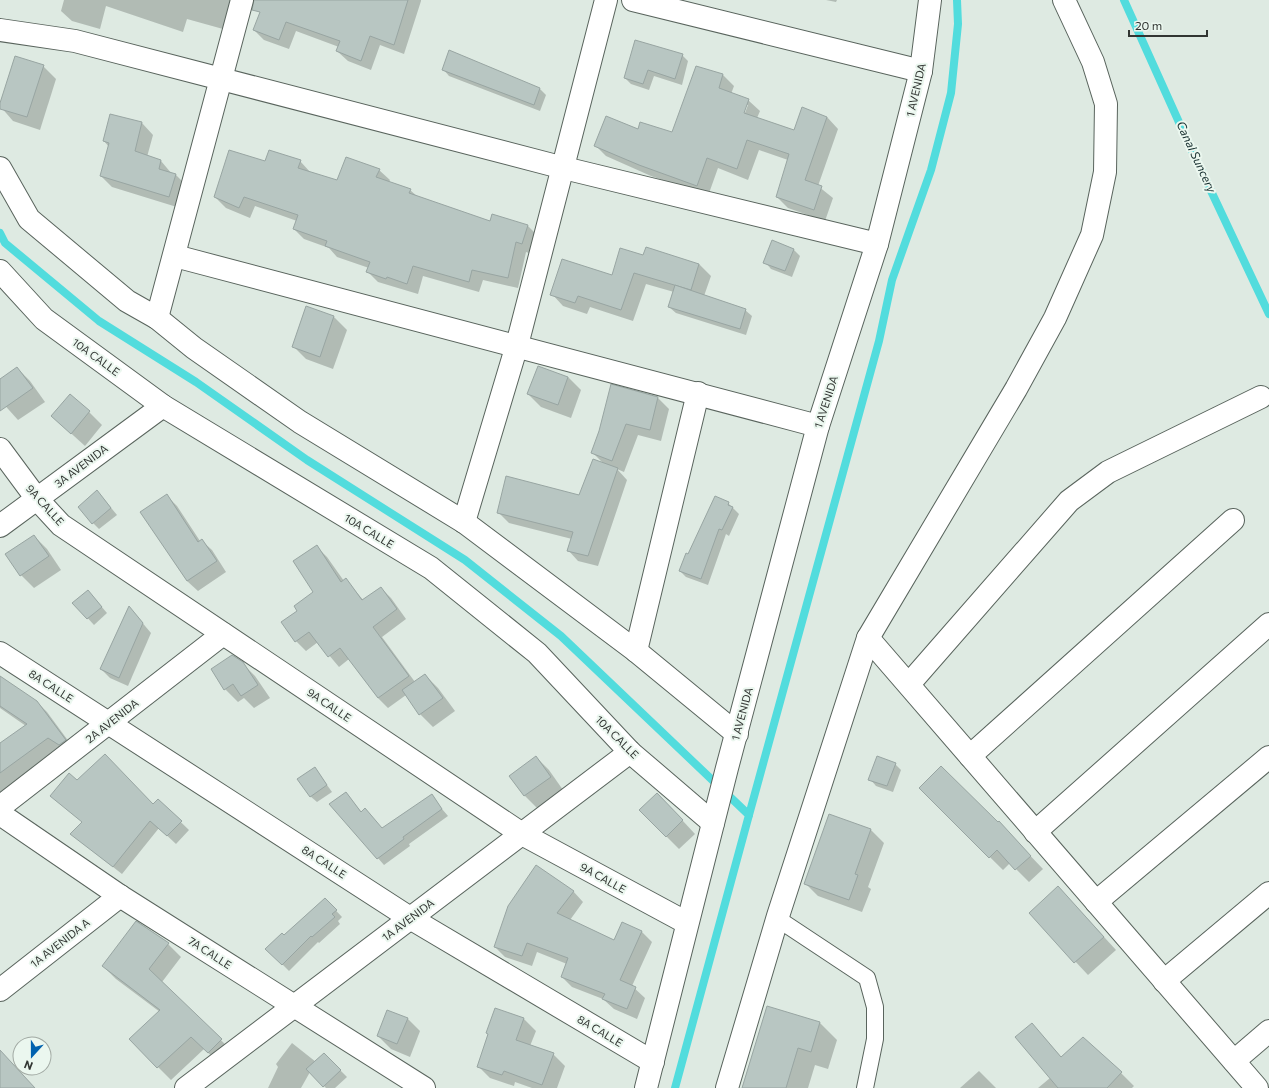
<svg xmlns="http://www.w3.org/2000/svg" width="1269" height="1088" viewBox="0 0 1269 1088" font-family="Commissioner,sans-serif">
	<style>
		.shadow { fill: #0003; fill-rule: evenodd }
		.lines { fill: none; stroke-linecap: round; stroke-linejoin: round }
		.stream { stroke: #52dcdd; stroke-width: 8 }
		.building { fill: #b8c6c2; stroke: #98a5a2 }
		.lane-casing { stroke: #59645d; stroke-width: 18 }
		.street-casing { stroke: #59645d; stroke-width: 24 }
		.lane { stroke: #fff; stroke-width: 16 }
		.street { stroke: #fff; stroke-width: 22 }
		.labels { text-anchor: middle; stroke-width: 4; stroke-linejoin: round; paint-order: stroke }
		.street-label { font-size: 11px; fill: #313532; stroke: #ebf7ef }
		.water-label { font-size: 12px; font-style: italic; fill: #183030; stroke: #ebf7ef }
	</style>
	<rect width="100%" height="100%" fill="#deeae2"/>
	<g class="shadow">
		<polygon points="64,0 231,0 223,29 187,19 183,32 106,6 100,29 72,21 61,11"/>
		<polygon points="265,0 421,0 421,1 404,54 380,45 371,70 348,61 337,51 339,47 296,31 289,49 264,40 254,30"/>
		<polygon points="826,0 837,0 836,2"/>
		<polygon points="450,51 540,89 546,95 540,111 449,76 443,69"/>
		<polygon points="682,55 688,61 682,85 654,76 649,90 631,84 625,78"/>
		<polygon points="43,66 56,79 40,130 13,121 0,106"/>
		<path d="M723 75 734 86 731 94 748 100 760 111 757 118 795 131 827 117 838 129 818 186 833 198 825 221 788 208 777 197 788 160 759 150 748 180 718 168 708 196 651 176 606 156 595 145 639 130 673 133ZM746 105H748L743 118 742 117Z"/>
		<polygon points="111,115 142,123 153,135 147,157 161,161 172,174 176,175 187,186 180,208 112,187 101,176 109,147 104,141"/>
		<polygon points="300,161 311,173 338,181 379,170 390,180 389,182 410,190 418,197 491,222 528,226 538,236 532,254 526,252 518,288 483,280 479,292 423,276 418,294 378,282 368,272 369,268 337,257 329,248 304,239 294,229 297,221 255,206 250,218 226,208 215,197 266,162"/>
		<polygon points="773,241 794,250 800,256 792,277 771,269 765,262"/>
		<polygon points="644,256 699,264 711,276 704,296 745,310 752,316 746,335 676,313 669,307 674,292 646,284 633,321 590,307 587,314 563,306 552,294 612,276"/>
		<polygon points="306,308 334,317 347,330 333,369 306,359 293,346"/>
		<polygon points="17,368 30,381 45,402 18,420 0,400 0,380"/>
		<polygon points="568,377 581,390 571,418 541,407 528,394"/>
		<polygon points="658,398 669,409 661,441 638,435 624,472 617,469 627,480 598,566 578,561 568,550 572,539 509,523 498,512 580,496 604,464 592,452"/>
		<polygon points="89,412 102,425 85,446 52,416"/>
		<polygon points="167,496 177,506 200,541 201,540 212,550 226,572 198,591 187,581 141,512"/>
		<polygon points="103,498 117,515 99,529 93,523"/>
		<polygon points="728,503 739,514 729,536 726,534 708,585 686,577 680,571"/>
		<polygon points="34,536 47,549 61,570 34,588 21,575 7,555"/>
		<polygon points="317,547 327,557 344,581 346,580 364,601 381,588 391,598 406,619 382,637 415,682 425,675 438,688 455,711 433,727 420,714 406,695 388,708 378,698 349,659 339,667 318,642 306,651 296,641 299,611 315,592"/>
		<polygon points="94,598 107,613 94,625 74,603"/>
		<polygon points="129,607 151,633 128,686 110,678 101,669"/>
		<polygon points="242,663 255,676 270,698 254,708 244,698 238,702 225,689"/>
		<polygon points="0,677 36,701 47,712 75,750 69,755 58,747 0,793 0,744 26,726 0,708"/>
		<polygon points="536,757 549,770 563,790 538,809 525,796 510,776"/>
		<polygon points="895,764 901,770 893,792 876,786 870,779"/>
		<polygon points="315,768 332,792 317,802 310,796"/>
		<polygon points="77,781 153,805 158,800 189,830 176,844 159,828 122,874 71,834 83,823"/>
		<polygon points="920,788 998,824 999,823 1043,869 1029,882 1010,863 1003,870"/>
		<polygon points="346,793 362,813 382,829 431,796 448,816 409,844 410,846 384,865 331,804"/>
		<polygon points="670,807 695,834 679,849 666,836"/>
		<polygon points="830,815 871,830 884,843 868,887 871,889 862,912 818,896 805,883"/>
		<polygon points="573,891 583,902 570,920 615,941 623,924 642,932 652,942 632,986 645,998 637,1019 614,1009 603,999 572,987 562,977 567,964 537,952 532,966 505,957 495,947"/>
		<polygon points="325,899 342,917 338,921 340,924 319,943 318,942 289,971 267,949 284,936"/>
		<polygon points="1071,901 1116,950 1088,975 1030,913"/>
		<polygon points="168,944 181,957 162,982 234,1053 222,1066 204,1049 171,1080 131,1040 160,1012 116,979 103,966"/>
		<polygon points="768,1007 820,1023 837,1040 828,1069 815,1065 808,1088 743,1088"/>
		<polygon points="496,1009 524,1019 536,1031 530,1046 553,1054 565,1066 557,1088 532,1088 515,1082 514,1086 490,1078 478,1066"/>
		<polygon points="407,1018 420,1031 410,1057 391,1049 378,1036"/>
		<polygon points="1032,1024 1062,1058 1121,1073 1134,1086 1132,1088 1038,1088 1050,1078"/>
		<polygon points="292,1043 316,1062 324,1054 347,1077 335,1088 326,1088 310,1072 301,1088 268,1088 278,1067 276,1064"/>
		<polygon points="979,1071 996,1088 960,1088"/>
	</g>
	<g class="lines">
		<g class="stream">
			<polyline points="1124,0 1187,140 1269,314"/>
			<polyline points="0,233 5,243 99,321 196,382 307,460 465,560 561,636 749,815 675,1088"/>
			<polyline points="749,815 879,341 892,280 931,170 951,93 958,24 957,0"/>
		</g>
	</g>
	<g class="building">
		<polygon points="254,0 408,0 394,45 370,36 361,61 336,51 340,41 286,22 279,40 253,30 260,12 252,10"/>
		<polygon points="635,40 683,54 675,79 648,70 643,84 624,78"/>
		<polygon points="449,50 540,88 534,105 442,70"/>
		<polygon points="15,56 44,65 27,117 0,109 0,103"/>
		<polygon points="696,66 723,74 719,88 749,99 744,113 794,130 802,107 827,117 805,180 822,186 814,210 776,197 789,154 747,140 737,169 707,158 697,186 639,165 594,146 606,116 638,129 640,122 672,132"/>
		<polygon points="110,114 142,122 135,151 161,160 159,169 176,174 169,197 100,176 109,143 103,141"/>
		<polygon points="229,150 265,161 269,150 301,160 298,168 337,180 346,157 380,169 376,177 411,189 409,193 490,221 492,214 528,225 522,244 516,242 508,278 472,270 469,282 413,266 407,284 387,277 386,279 366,272 370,262 325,246 327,241 293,229 298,215 244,197 239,208 214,197"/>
		<polygon points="772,240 794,249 785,271 763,263"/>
		<polygon points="646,247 699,264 691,290 634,273 621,310 578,296 575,303 550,295 562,259 612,275 620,248 643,255"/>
		<polygon points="675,285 746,309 740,329 668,307"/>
		<polygon points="306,306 334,316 320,357 292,347"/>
		<polygon points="538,366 568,377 558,405 527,394"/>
		<polygon points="17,367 33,388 0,411 0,379"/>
		<polygon points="611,384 658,397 650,430 626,424 612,461 591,453 599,431"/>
		<polygon points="70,394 90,411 71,434 51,416"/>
		<polygon points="593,459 618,468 588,556 567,551 573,532 497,513 506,476 579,495"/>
		<polygon points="97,490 111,508 92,524 78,507"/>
		<polygon points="167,494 198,542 202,539 217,561 187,581 140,512"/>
		<polygon points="715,496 729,502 728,505 733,507 722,530 719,529 701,579 679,571 686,553 688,554"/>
		<polygon points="34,535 49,556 20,576 5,554"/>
		<polygon points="317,545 341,582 346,578 362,600 381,587 397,609 373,627 409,676 378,698 340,648 328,657 309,632 295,642 281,622 297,611 294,606 313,592 293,561"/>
		<polygon points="88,590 102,607 87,619 72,603"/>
		<polygon points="129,606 143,623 119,678 100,669"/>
		<polygon points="232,655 243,662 258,685 241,696 233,684 224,690 211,669"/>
		<polygon points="425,674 443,698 419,715 402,690"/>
		<polygon points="0,676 37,701 66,740 59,745 48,738 0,773 0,743 27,724 0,706"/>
		<polygon points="105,754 153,804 158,799 182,821 167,836 150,821 113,867 70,834 82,822 50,796 69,773 77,780"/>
		<polygon points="536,756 551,777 524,796 509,776"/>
		<polygon points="877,756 896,763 887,786 868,780"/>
		<polygon points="941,766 998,822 999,821 1031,856 1015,870 997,850 989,858 919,788"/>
		<polygon points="315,767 327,785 310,797 297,779"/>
		<polygon points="346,792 361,812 365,808 382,828 432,794 442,809 403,837 404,839 377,859 329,804"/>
		<polygon points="657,793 683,820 666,837 639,810"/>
		<polygon points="829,814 871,829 855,874 858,875 849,900 804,884"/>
		<polygon points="536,865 574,891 557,913 614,940 622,922 642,931 620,980 636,987 627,1009 602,999 605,994 561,977 568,958 527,943 522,956 494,947 508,906"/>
		<polygon points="1058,886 1104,937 1074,963 1029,913"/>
		<polygon points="325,898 337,910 332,914 335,917 312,937 311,936 282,965 265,949 282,933 284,935"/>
		<polygon points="136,921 169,943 149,969 222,1039 208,1053 191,1037 157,1068 129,1039 160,1010 102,966"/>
		<polygon points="767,1006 820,1022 811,1052 798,1048 786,1088 742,1088"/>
		<polygon points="495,1008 524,1018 516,1040 554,1053 542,1085 504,1071 502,1075 477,1067 488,1034 486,1033"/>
		<polygon points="387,1010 408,1018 397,1044 377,1036"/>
		<polygon points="1032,1023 1061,1057 1083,1037 1122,1072 1107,1088 1058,1088 1015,1037"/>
		<polygon points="0,1050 35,1088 0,1088"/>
		<polygon points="324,1053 341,1070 323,1087 306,1069"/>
	</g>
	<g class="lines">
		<defs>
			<polyline id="lane" points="778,916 784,923 867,978 875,1007 875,1039 865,1088"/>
			<g id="street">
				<polyline points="633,0 921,71"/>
				<polyline points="0,30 75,41 564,168 877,244"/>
				<polyline points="0,168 29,219 127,301 157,318 194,348 300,422 464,522 636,651 737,734"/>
				<polyline points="175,256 818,426"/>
				<polyline points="0,271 44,319 163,406 431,568 537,653 630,752 713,823"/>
				<polyline points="157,318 242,0"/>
				<polyline points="0,449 37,499 61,525 522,834 687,923"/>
				<polyline points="464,522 517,345 606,0"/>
				<polyline points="0,526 163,406"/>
				<polyline points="868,638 1257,1088"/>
				<polyline points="636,651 698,393"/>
				<polyline points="0,653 410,918 653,1062"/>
				<polyline points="909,684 1069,501 1108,472 1261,397"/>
				<polyline points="970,756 1233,520"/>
				<polyline points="0,807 223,634"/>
				<polyline points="0,814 120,896 424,1088"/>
				<polyline points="1035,832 1269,624"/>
				<polyline points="1096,902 1269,757"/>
				<polyline points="1164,981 1269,893"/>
				<polyline points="0,990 120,896"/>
				<polyline points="1234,1061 1269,1031"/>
				<polyline points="186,1088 630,752"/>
				<polyline points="646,1088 727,768 818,426 877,244 921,71 930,0"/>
				<polyline points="727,1088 778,916 868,638 1016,389 1055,318 1092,235 1105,172 1106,104 1093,62 1064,0"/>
			</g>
		</defs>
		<use href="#lane" class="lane-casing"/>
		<use href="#street" class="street-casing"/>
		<use href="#lane" class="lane"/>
		<use href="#street" class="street"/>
	</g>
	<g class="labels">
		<g class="street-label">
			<text transform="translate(916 90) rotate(-77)" y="4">1 AVENIDA</text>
			<text transform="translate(96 357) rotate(36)" y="4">10A CALLE</text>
			<text transform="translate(826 402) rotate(-72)" y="4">1 AVENIDA</text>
			<text transform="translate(81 466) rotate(-37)" y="4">3A AVENIDA</text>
			<text transform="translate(45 505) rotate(48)" y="4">9A CALLE</text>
			<text transform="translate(369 531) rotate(31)" y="4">10A CALLE</text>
			<text transform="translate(51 686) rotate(33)" y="4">8A CALLE</text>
			<text transform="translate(329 705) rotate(34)" y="4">9A CALLE</text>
			<text transform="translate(742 714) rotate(-75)" y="4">1 AVENIDA</text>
			<text transform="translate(112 721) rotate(-38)" y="4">2A AVENIDA</text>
			<text transform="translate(617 737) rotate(45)" y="4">10A CALLE</text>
			<text transform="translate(324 862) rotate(33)" y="4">8A CALLE</text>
			<text transform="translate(603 878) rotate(29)" y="4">9A CALLE</text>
			<text transform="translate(408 920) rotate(-37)" y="4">1A AVENIDA</text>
			<text transform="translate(60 943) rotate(-38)" y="4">1A AVENIDA A</text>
			<text transform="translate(210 953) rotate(33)" y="4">7A CALLE</text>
			<text transform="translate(600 1031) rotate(31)" y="4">8A CALLE</text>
		</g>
		<g class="water-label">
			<text transform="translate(1196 157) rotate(65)" y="4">Canal Suncery</text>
		</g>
	</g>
	<g transform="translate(32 1056) rotate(201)"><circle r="19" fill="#ebf7ef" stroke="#a1a9a3"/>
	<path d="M0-3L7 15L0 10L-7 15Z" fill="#0162af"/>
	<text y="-6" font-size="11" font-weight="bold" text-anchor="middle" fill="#313532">N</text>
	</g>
	<path d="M1129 30v6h78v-6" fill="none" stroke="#313532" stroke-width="2"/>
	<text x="1135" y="30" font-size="12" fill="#313532" stroke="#ebf7ef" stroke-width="3" paint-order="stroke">20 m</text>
</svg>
